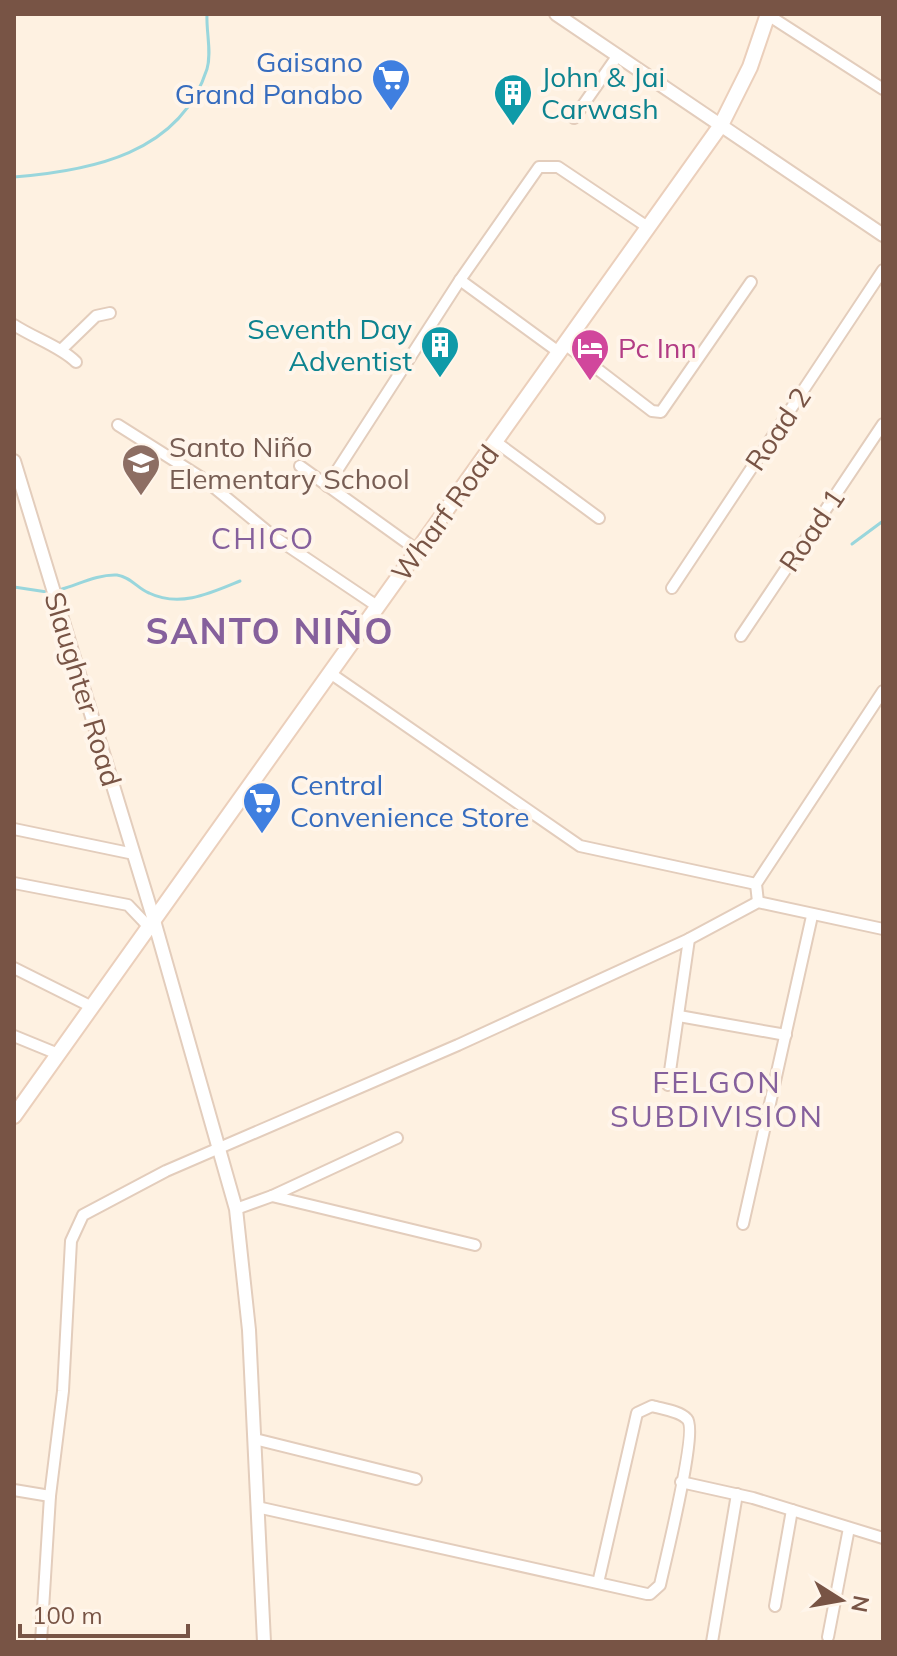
<svg xmlns="http://www.w3.org/2000/svg" width="897" height="1656" viewBox="0 0 897 1656" font-family="Mulish,sans-serif">
	<style>
		.lines { fill: none; stroke-linecap: round; stroke-linejoin: round }
		.stream { stroke: #99d6dc; stroke-width: 3 }
		.minor-casing { stroke: #e3cdbc; stroke-width: 14 }
		.tertiary-casing { stroke: #e3cdbc; stroke-width: 16 }
		.secondary-casing { stroke: #ebcfbb; stroke-width: 18 }
		.minor { stroke: #fff; stroke-width: 10 }
		.tertiary { stroke: #fff; stroke-width: 12 }
		.secondary { stroke: #fff; stroke-width: 14 }
		.labels { text-anchor: middle; stroke-width: 8; stroke-linejoin: round; paint-order: stroke }
		.shop-label { font-size: 28px; fill: #366cbe; stroke: #fff5ea; text-anchor: end }
		.culture-label { font-size: 28px; fill: #0d838f; stroke: #fff5ea; text-anchor: start }
		.hotel-label { font-size: 28px; fill: #b23c85; stroke: #fff5ea; text-anchor: start }
		.street-label { font-size: 28px; fill: #785445; stroke: #fff5ea }
		.education-label { font-size: 28px; fill: #785e54; stroke: #fff5ea; text-anchor: start }
		.neighbourhood-label { font-size: 30px; letter-spacing: 2px; fill: #85609c; stroke: #fff5ea }
		.district-label { font-size: 36px; font-weight: bold; letter-spacing: 2px; fill: #85609c; stroke: #fff5ea }
	</style>
	<rect width="100%" height="100%" fill="#fef1e1"/>
	<g class="lines">
		<g class="stream">
			<path d="M14 177C90 171 180 154 207 69 212 52 206 32 207 14"/>
			<polyline points="852,544 883,521"/>
			<polyline points="14,587 47,592"/>
			<path d="M62 589C79 584 99 574 117 575 131 577 137 588 149 593 180 608 211 593 240 581"/>
		</g>
		<defs>
			<g id="minor">
				<polyline points="768,15 883,89"/>
				<polyline points="574,118 618,55"/>
				<polyline points="460,280 560,353"/>
				<path d="M14 325C34 338 61 347 76 362"/>
				<polyline points="566,345 652,411 661,412 751,282"/>
				<polyline points="62,349 96,316 110,313"/>
				<polyline points="118,425 205,480 273,536 377,606"/>
				<polyline points="496,442 599,518"/>
				<polyline points="300,466 417,550"/>
				<polyline points="327,486 460,280 539,167 558,167 649,228"/>
				<polyline points="672,588 883,270"/>
				<polyline points="741,636 883,424"/>
				<polyline points="330,673 580,846 756,884"/>
				<polyline points="14,829 134,854"/>
				<polyline points="14,883 128,905 148,926"/>
				<polyline points="758,902 756,884 883,691"/>
				<polyline points="14,968 92,1007"/>
				<polyline points="679,1016 786,1035"/>
				<polyline points="14,1036 58,1054"/>
				<polyline points="668,1085 689,939"/>
				<polyline points="397,1138 272,1196 475,1245"/>
				<polyline points="236,1209 272,1196"/>
				<polyline points="743,1224 812,916"/>
				<polyline points="255,1439 416,1479"/>
				<polyline points="681,1482 753,1498 883,1538"/>
				<polyline points="14,1490 50,1496"/>
				<path d="M257 1507 647 1594H650L660 1585C665 1562 698 1430 687 1419 680 1411 662 1409 652 1406L637 1413 598 1583"/>
				<polyline points="775,1606 792,1510"/>
				<polyline points="828,1637 849,1528"/>
				<polyline points="41,1642 50,1496 63,1391 71,1241 83,1215 166,1171 458,1045 689,939 758,902 883,929"/>
				<polyline points="712,1642 737,1494"/>
			</g>
			<g id="tertiary">
				<polyline points="556,14 883,235"/>
				<polyline points="14,461 153,917 236,1209 249,1330 264,1642"/>
			</g>
			<polyline id="secondary" points="14,1116 721,125 750,67 768,14"/>
		</defs>
		<use href="#minor" class="minor-casing"/>
		<use href="#tertiary" class="tertiary-casing"/>
		<use href="#secondary" class="secondary-casing"/>
		<use href="#minor" class="minor"/>
		<use href="#tertiary" class="tertiary"/>
		<use href="#secondary" class="secondary"/>
	</g>
	<defs>
		<symbol id="supermarket-pin" viewBox="-11 -11 22 30"><path d="M0 17L-7.5 6A9.5 9.5 0 1 1 7.5 6Z" fill="#3f7fe0" stroke="#fff5ea"/><path d="M-6-5.5h2.5l.6 2H6L4.5 2H-2.5L-4.4-4H-6ZM-1.5 3.2a1.3 1.3 0 1 0 .1 0ZM3 3.2a1.3 1.3 0 1 0 .1 0Z" fill="#fff"/></symbol>
		<symbol id="building-pin" viewBox="-11 -11 22 30"><path d="M0 17L-7.5 6A9.5 9.5 0 1 1 7.5 6Z" fill="#0f9aa8" stroke="#fff5ea"/><path d="M-4-6H4V6H1V3H-1V6H-4ZM-2.5-4.3h1.7v1.8h-1.7ZM.8-4.3h1.7v1.8H.8ZM-2.5-1h1.7V.8h-1.7ZM.8-1h1.7V.8H.8Z" fill="#fff"/></symbol>
		<symbol id="hotel-pin" viewBox="-11 -11 22 30"><path d="M0 17L-7.5 6A9.5 9.5 0 1 1 7.5 6Z" fill="#d1479c" stroke="#fff5ea"/><path d="M-6-4.5h1.5V1H6V5H4.5V3h-9V5H-6ZM-4 0a1.8 1.8 0 1 1 3.6 0ZM.5 0V-2.5h3Q6-2.5 6 0Z" fill="#fff"/></symbol>
		<symbol id="school-pin" viewBox="-11 -11 22 30"><path d="M0 17L-7.5 6A9.5 9.5 0 1 1 7.5 6Z" fill="#8d6e63" stroke="#fff5ea"/><path d="M0-5L7-2L0 1L-7-2ZM-4 1L0 2.5L4 1V4Q0 6-4 4Z" fill="#fff"/></symbol>
	</defs>
	<g fill-rule="evenodd">
		<use href="#supermarket-pin" x="369" y="56" width="44" height="60"/>
		<use href="#building-pin" x="491" y="71" width="44" height="60"/>
		<use href="#building-pin" x="418" y="323" width="44" height="60"/>
		<use href="#hotel-pin" x="568" y="326" width="44" height="60"/>
		<use href="#school-pin" x="119" y="441" width="44" height="60"/>
		<use href="#supermarket-pin" x="240" y="779" width="44" height="60"/>
	</g>
	<g class="labels">
		<g class="shop-label">
			<text x="363" y="72">Gaisano<tspan x="363" dy="32">Grand Panabo</tspan></text>
			<text x="290" y="795" text-anchor="start">Central<tspan x="290" dy="32">Convenience Store</tspan></text>
		</g>
		<g class="culture-label">
			<text x="541" y="87">John &amp; Jai<tspan x="541" dy="32">Carwash</tspan></text>
			<text x="412" y="339" text-anchor="end">Seventh Day<tspan x="412" dy="32">Adventist</tspan></text>
		</g>
		<g class="hotel-label">
			<text x="618" y="358">Pc Inn</text>
		</g>
		<g class="street-label">
			<text transform="translate(778 429) rotate(-56)" y="10">Road 2</text>
			<text transform="translate(445 513) rotate(-54)" y="10">Wharf Road</text>
			<text transform="translate(812 530) rotate(-56)" y="10">Road 1</text>
			<text transform="translate(83 689) rotate(73)" y="10">Slaughter Road</text>
		</g>
		<g class="education-label">
			<text x="169" y="457">Santo Niño<tspan x="169" dy="32">Elementary School</tspan></text>
		</g>
		<g class="neighbourhood-label">
			<text x="263" y="549">CHICO</text>
			<text x="717" y="1093">FELGON<tspan x="717" dy="34">SUBDIVISION</tspan></text>
		</g>
		<g class="district-label">
			<text x="270" y="644">SANTO NIÑO</text>
		</g>
	</g>
	<rect width="897" height="1656" fill="none" stroke="#785445" stroke-width="32"/>
	<g transform="translate(841 1600) rotate(101)" stroke="#fff5ea" stroke-width="6" paint-order="stroke">
	<path d="M0-6L14 30L0 20L-14 30Z" fill="#785445"/>
	<text y="-12" font-size="22" font-weight="bold" text-anchor="middle" fill="#785445">N</text>
	</g>
	<path d="M20 1624v12h168v-12" fill="none" stroke="#785445" stroke-width="4"/>
	<text x="32" y="1624" font-size="24" fill="#785445" stroke="#fff5ea" stroke-width="6" paint-order="stroke">100 m</text>
</svg>
